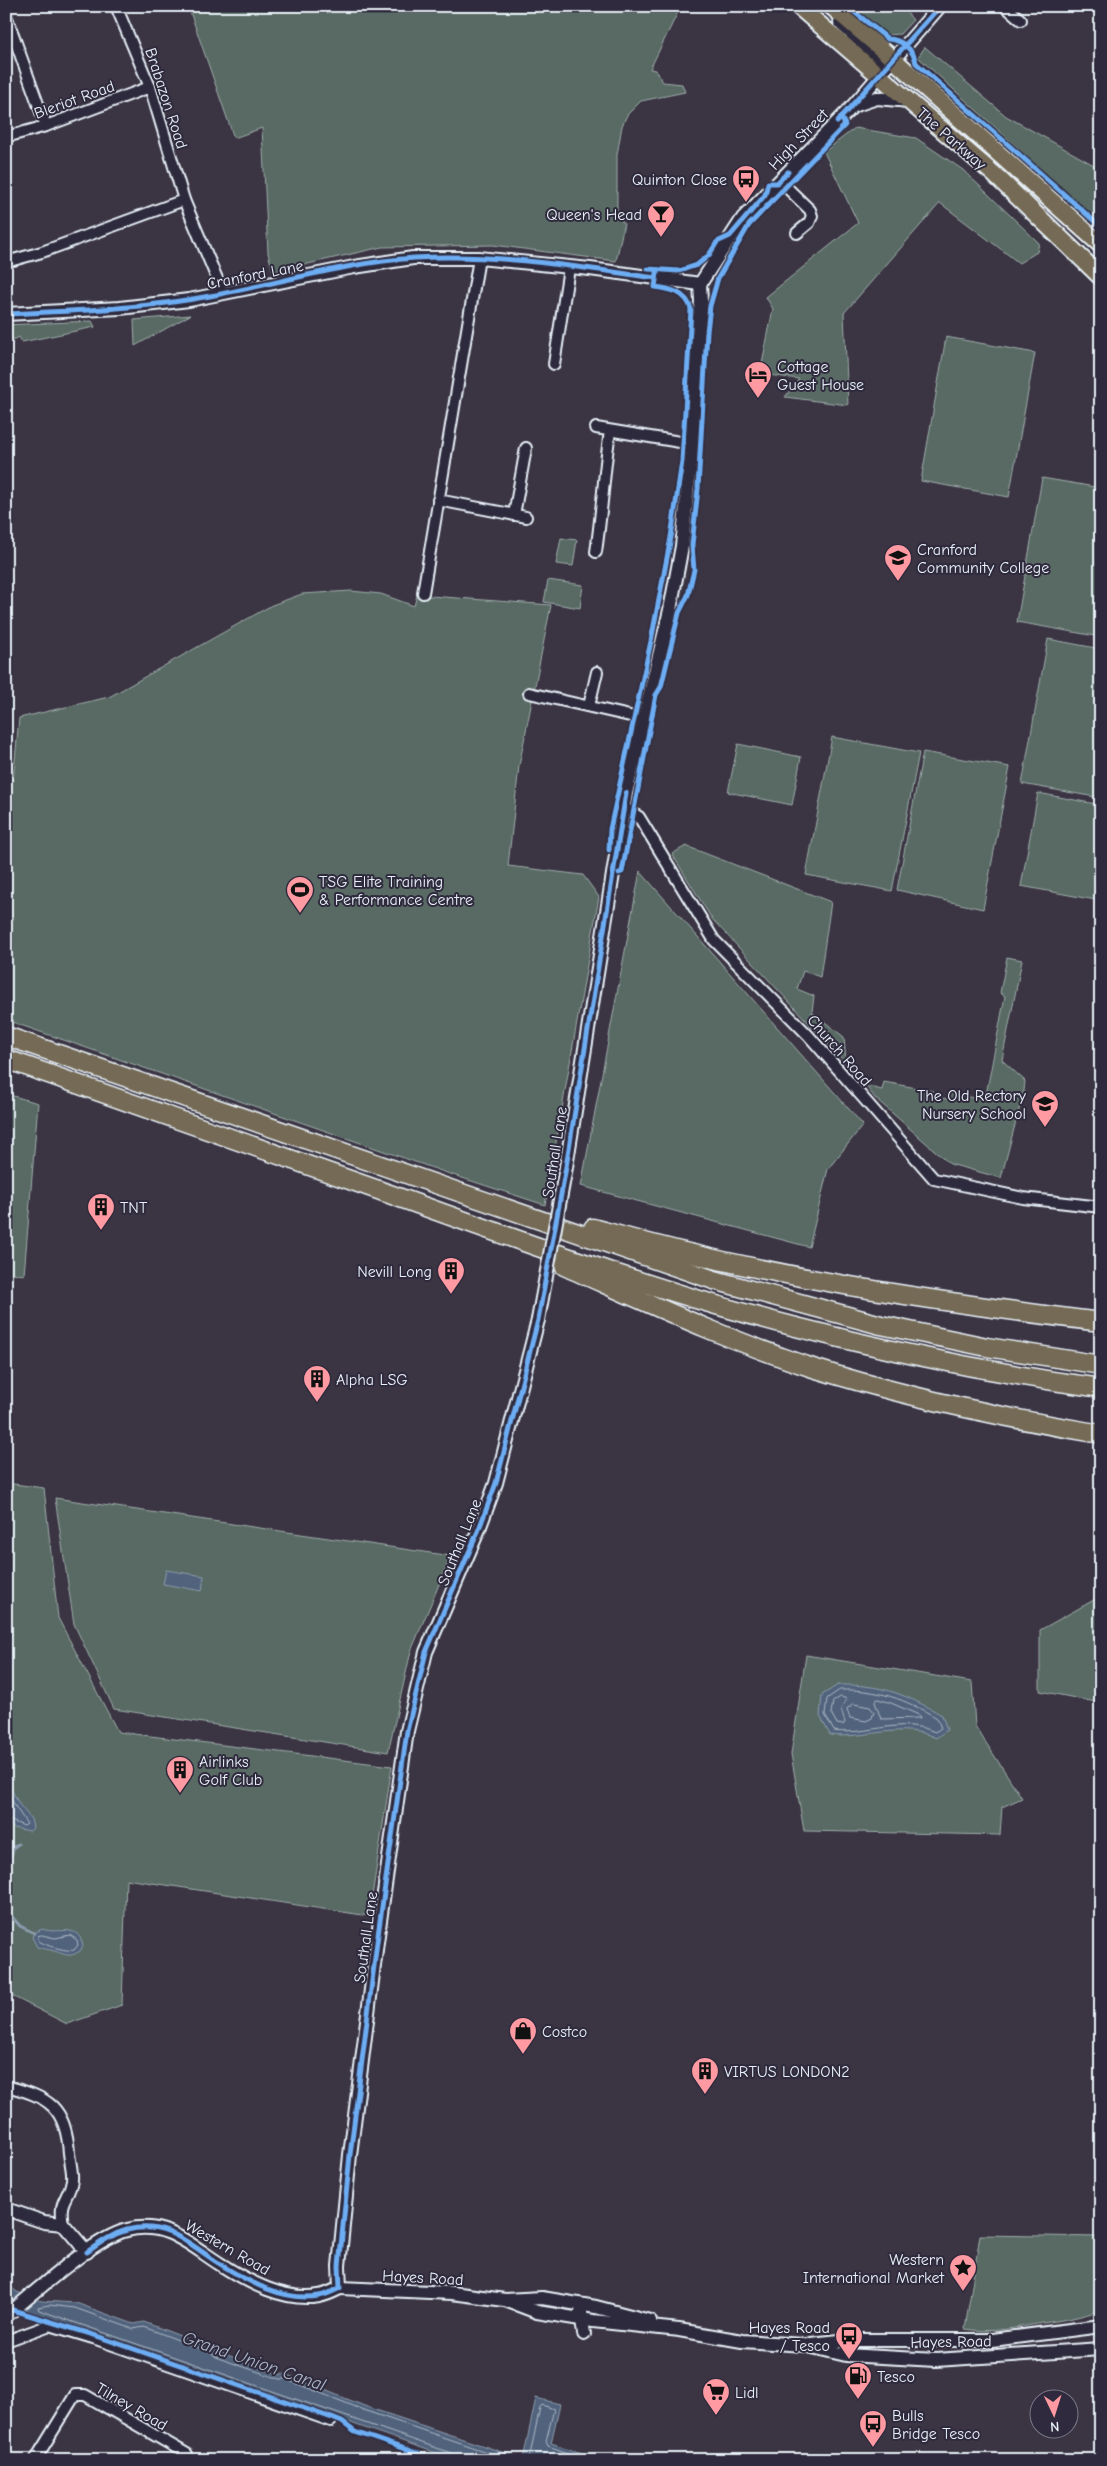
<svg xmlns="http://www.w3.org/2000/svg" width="1107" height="2466" viewBox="0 0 1107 2466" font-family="'Comic Neue',sans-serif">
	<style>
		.green { fill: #596b63; stroke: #a0aeae }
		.water { fill: #51637c; stroke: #8d9cae }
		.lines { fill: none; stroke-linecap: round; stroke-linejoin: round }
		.shore { stroke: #acb8c6; stroke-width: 1 }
		.stream { stroke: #8d9cae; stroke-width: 3 }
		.minor-casing { stroke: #e8f1f8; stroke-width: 14 }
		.tertiary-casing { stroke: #e8f1f8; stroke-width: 16 }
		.trunk-casing { stroke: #e8f1f8; stroke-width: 20 }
		.motorway-casing { stroke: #e8f1f8; stroke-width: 21 }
		.minor { stroke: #2f2a3d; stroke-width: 10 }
		.tertiary { stroke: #2f2a3d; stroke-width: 12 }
		.trunk { stroke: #756a55; stroke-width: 16 }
		.motorway { stroke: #756a55; stroke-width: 18 }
		.tertiary-bridge-casing { stroke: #e8f1f8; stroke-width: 16; stroke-linecap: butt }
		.tertiary-bridge { stroke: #2f2a3d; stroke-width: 12 }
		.cycleway-casing { stroke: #2f2a3d; stroke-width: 8 }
		.cycleway { stroke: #6dadf4; stroke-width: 5 }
		.labels { text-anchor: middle; stroke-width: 4; stroke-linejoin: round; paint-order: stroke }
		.street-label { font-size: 16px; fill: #e8f1f8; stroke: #2f2a3d }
		.poi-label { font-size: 16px; fill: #e8f1f8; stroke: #2f2a3d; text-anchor: start }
		.water-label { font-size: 18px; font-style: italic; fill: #acb8c6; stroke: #2f2a3d }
	</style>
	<rect width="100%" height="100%" fill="#3b3442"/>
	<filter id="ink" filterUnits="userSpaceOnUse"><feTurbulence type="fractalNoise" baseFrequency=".02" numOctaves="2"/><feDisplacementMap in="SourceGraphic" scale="10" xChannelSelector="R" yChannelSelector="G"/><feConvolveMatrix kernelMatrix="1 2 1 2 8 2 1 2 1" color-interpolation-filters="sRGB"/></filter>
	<g filter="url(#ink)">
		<g class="green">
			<polygon points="188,6 681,6 650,69 655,70 663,82 682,84 685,92 641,101 627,115 622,126 617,155 617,214 624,224 616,261 493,245 382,247 273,272 268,253 262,128 234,138"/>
			<polygon points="850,6 901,6 913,20 900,34 887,35"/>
			<polygon points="925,47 1006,116 1101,169 1101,224 918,57"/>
			<polygon points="855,128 916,138 963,170 1039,243 1037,252 1019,263 940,203 844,313 848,405 785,397 799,379 760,374 773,309 766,297 858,223 824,152"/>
			<polygon points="190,315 135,346 134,320"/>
			<polygon points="92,321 95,327 22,342 19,337 13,340 10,334 6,336 6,325"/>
			<polygon points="946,337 1035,353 1009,497 921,481"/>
			<polygon points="1042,478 1101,488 1101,637 1017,622"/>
			<polygon points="561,538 577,540 573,566 556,564"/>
			<polygon points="548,580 583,585 580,608 544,602"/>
			<polygon points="351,591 381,594 414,606 417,595 551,605 519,766 508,866 583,875 599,897 545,1205 447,1173 6,1020 6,822 8,816 6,816 6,779 13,781 19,718 109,697 272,605 302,594"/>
			<polygon points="1048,639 1101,649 1101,798 1022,784"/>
			<polygon points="832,737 919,753 892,891 806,875"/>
			<polygon points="738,744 801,757 792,805 728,792"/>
			<polygon points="923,752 1010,767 983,909 897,890"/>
			<polygon points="1038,793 1101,805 1101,901 1021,886"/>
			<polygon points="686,846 831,902 820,977 803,971 797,989 814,996 812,1012 844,1037 846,1063 712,919 672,854"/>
			<polygon points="640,871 863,1125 828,1169 809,1247 581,1186"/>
			<polygon points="1007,957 1022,960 1002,1060 1025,1081 1024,1091 1001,1178 950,1164 875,1098 866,1086 882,1090 884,1082 933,1091 933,1097 947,1099 948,1093 985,1100 1005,996 1000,993"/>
			<polygon points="6,1094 38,1103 24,1275 6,1272"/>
			<polygon points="6,1483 44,1488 58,1618 118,1732 392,1766 369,1916 126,1879 122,2005 67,2024 6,1993"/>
			<polygon points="55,1498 451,1556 411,1651 388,1752 114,1709 74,1624"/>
			<polygon points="1101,1596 1101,1703 1040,1691 1040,1630"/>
			<polygon points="806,1655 972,1682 975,1726 1022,1798 1002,1807 1000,1835 804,1831 791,1754"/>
			<path d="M980 2235 1101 2237V2310C1081 2317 1064 2320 1043 2323 1017 2327 992 2334 965 2329Z"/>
		</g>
		<g class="water">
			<polygon points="166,1570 204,1576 202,1591 163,1584"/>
			<path d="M838 1685C881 1684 905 1694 942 1715L947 1730 936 1738C901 1721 866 1740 830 1735L820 1716 822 1695Z"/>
			<polygon points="6,1779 19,1804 31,1819 33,1828 30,1831 14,1828 6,1821"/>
			<path d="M42 1929C60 1935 77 1922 83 1945L81 1950C70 1959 65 1954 54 1951 48 1949 43 1949 37 1947L32 1937 34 1933Z"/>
			<path d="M6 2283 17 2292 42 2301 76 2303 134 2324 144 2322C190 2339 234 2359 281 2375L282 2373 367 2407 523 2459 536 2398 560 2404 551 2443 604 2460H456L109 2338 6 2305Z"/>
		</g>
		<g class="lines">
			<g class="shore">
				<path d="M840 1690C878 1689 905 1699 937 1718L941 1728 935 1732C899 1716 869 1736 834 1731L825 1715 827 1699Z"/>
				<polygon points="841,1697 847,1699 841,1709 845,1723 843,1725 837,1724 831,1713 833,1702"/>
				<polygon points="878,1699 891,1703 919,1715 920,1718 881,1719 875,1702"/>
				<polygon points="854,1704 870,1707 874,1712 872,1718 866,1721 850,1718 847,1709"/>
				<polyline points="6,1788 15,1806 27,1824 24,1826 6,1819"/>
				<path d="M42 1935 55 1938 70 1935 77 1940 78 1945 74 1950C68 1952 42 1945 38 1940V1936Z"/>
				<polyline points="455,2460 451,2453 39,2310 38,2307 49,2305 75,2308 133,2329 144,2327 207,2351 218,2358 279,2379 285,2379 366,2411 510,2460"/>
				<polyline points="529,2460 540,2407 542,2405 554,2409 546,2441 548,2446 588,2460"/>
			</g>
			<g class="stream">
				<polyline points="6,1862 9,1870 6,1889"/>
				<polyline points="8,1866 14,1847 18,1844"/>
				<polyline points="6,1910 20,1926 34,1933"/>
			</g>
			<defs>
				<g id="minor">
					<polyline points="116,6 150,87 184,200 223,293"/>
					<polyline points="1005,6 1021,20"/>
					<polyline points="6,15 46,126"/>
					<polyline points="6,137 46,126 150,87"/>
					<polyline points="780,181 810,210 812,216 809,223 797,233"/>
					<polyline points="6,262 42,252 184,200"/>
					<polyline points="554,364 569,268"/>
					<polyline points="596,428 692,444"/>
					<polyline points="438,500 526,517"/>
					<polyline points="514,515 526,448"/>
					<path d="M596 552C602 511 604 472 610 431"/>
					<polyline points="423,593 479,258"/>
					<polyline points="529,693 643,719"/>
					<polyline points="589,706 597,672"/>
					<polyline points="623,807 639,817 714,940 808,1035 934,1179 1023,1198 1101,1207"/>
					<path d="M6 2086C49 2097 66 2107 69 2153 70 2162 73 2172 72 2180 69 2200 58 2198 63 2224"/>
					<polyline points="6,2341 50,2325 93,2338 331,2421"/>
					<polyline points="35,2460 75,2395 85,2395 187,2454"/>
				</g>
				<g id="tertiary">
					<polyline points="840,23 887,66"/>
					<polyline points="853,106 877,98 909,101"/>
					<polyline points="6,314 120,308 189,300 354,267 413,258 479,258 590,269 700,284"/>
					<polyline points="566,1167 626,793 670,610 682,546 691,455 701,301 700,284 743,218 852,107 940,6"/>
					<polyline points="6,2209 44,2222 63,2224 87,2252"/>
					<polyline points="340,2288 339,2266 350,2155 377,1942 407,1731 426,1652 479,1529 496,1483 538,1320"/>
					<polyline points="340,2288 452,2293 505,2300 542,2298 596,2307 650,2321"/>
					<polyline points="505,2300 537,2312 593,2321 679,2330 742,2341 804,2345 846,2355 936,2360 1101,2349"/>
					<polyline points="581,2312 584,2334"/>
					<path d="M6 2316C36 2292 92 2239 127 2230 166 2220 190 2245 220 2264 248 2282 285 2302 319 2296 326 2295 334 2291 340 2288"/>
					<polyline points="811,2344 849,2340 992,2340 1101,2326"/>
				</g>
				<g id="trunk">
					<polyline points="798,6 995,175 1101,277"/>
					<polyline points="831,6 893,59 1101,245"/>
				</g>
				<g id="motorway">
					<polyline points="6,1036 714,1280 881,1325 987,1347 1101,1365"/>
					<path d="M6 1059C131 1102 256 1146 381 1191 518 1240 655 1291 796 1327 896 1353 998 1374 1101 1388"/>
					<path d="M593 1228C759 1276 930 1301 1101 1322"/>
					<path d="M564 1266C646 1302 727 1340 813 1368 906 1397 1004 1418 1101 1434"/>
				</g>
			</defs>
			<use href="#minor" class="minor-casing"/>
			<use href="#tertiary" class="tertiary-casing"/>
			<use href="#trunk" class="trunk-casing"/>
			<use href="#motorway" class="motorway-casing"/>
			<use href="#minor" class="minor"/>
			<use href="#tertiary" class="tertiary"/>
			<use href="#trunk" class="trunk"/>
			<use href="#motorway" class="motorway"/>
			<defs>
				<polyline id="tertiary-bridge" points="538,1320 566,1167"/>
			</defs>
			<use href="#tertiary-bridge" class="tertiary-bridge-casing"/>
			<use href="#tertiary-bridge" class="tertiary-bridge"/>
			<defs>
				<g id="cycleway">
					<path d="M847 6 888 39C901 39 914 50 916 63L1101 227"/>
					<polyline points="837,122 940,6"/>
					<polyline points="648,269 679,271 697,265 709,255 717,242 730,236 765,195 768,183 777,183 788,172"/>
					<path d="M6 314C74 311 143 309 210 296 277 284 347 262 415 258 495 253 577 267 656 278"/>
					<path d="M609 850 610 829 651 641 671 537 682 461 691 309C686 292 671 289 655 287L657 273"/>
					<polyline points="619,873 622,872 656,695 661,687 679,613 688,595 694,570 692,545 698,489 707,332 710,306 718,278 749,225 845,125 841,117"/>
					<path d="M87 2252C100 2243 112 2234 127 2230 167 2220 190 2245 220 2264 248 2282 285 2302 319 2296 326 2295 334 2291 340 2288L339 2266 350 2155 377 1942 407 1731 426 1652 479 1529 496 1483 538 1320 566 1167 626 793"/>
					<polyline points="6,2308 91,2334 332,2418 342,2422 355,2432 437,2460"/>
				</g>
			</defs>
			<use href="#cycleway" class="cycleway-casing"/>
			<use href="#cycleway" class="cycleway"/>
		</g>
	</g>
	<defs>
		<symbol id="bus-pin" viewBox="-11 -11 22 30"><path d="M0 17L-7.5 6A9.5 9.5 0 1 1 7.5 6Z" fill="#ff9aa2" stroke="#2f2a3d"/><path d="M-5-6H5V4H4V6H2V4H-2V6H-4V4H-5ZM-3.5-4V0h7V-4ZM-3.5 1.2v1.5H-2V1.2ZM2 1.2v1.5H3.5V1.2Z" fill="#111"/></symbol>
		<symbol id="bar-pin" viewBox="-11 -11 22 30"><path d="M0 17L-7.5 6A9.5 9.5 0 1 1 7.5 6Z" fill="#ff9aa2" stroke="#2f2a3d"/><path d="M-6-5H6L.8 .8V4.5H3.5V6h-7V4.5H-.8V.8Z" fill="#111"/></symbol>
		<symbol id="hotel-pin" viewBox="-11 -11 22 30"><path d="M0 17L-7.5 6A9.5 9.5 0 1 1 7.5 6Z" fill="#ff9aa2" stroke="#2f2a3d"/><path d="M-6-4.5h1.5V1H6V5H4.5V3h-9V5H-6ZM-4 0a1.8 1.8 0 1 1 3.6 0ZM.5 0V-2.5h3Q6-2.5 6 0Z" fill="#111"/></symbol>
		<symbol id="school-pin" viewBox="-11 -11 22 30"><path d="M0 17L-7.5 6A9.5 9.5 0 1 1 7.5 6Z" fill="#ff9aa2" stroke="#2f2a3d"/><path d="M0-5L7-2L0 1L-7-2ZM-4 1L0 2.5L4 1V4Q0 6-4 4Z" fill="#111"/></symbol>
		<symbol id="stadium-pin" viewBox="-11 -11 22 30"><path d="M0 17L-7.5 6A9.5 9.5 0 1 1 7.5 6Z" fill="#ff9aa2" stroke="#2f2a3d"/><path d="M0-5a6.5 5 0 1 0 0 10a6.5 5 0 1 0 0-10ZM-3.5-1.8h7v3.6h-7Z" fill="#111"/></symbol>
		<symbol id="building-pin" viewBox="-11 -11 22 30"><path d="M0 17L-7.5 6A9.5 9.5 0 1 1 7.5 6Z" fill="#ff9aa2" stroke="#2f2a3d"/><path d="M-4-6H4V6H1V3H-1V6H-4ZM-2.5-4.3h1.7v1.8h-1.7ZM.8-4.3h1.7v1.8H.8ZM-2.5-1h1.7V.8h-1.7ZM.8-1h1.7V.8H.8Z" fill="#111"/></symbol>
		<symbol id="shop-pin" viewBox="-11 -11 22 30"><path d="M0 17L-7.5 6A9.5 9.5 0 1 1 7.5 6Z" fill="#ff9aa2" stroke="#2f2a3d"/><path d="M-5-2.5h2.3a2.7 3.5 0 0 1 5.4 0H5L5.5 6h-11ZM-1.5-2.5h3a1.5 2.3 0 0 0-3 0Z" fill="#111"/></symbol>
		<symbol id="sight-pin" viewBox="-11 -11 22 30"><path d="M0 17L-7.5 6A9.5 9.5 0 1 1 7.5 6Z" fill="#ff9aa2" stroke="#2f2a3d"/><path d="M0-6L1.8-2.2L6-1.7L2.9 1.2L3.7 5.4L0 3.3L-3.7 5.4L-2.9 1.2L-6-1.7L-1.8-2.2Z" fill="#111"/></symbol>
		<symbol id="fuel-pin" viewBox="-11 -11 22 30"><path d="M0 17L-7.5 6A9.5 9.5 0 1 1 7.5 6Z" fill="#ff9aa2" stroke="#2f2a3d"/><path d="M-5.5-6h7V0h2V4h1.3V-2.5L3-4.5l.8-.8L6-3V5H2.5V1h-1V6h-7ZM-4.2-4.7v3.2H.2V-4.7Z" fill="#111"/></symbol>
		<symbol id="supermarket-pin" viewBox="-11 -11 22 30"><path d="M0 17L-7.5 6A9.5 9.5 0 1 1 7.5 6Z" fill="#ff9aa2" stroke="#2f2a3d"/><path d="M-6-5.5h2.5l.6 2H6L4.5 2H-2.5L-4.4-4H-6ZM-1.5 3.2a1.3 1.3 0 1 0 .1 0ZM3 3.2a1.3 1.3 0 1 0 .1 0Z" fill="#111"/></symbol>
	</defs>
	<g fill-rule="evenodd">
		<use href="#bus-pin" x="730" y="163" width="32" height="43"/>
		<use href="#bar-pin" x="645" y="198" width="32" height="43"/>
		<use href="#hotel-pin" x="742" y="359" width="32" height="43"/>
		<use href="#school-pin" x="882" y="542" width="32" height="43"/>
		<use href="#stadium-pin" x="284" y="874" width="32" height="43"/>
		<use href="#school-pin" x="1029" y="1088" width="32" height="43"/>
		<use href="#building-pin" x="85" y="1191" width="32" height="43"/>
		<use href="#building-pin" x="435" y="1255" width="32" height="43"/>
		<use href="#building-pin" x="301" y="1363" width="32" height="43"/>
		<use href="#building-pin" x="164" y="1754" width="32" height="43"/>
		<use href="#shop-pin" x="507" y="2015" width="32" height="43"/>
		<use href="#building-pin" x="689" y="2055" width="32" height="43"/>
		<use href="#sight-pin" x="947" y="2252" width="32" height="43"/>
		<use href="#bus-pin" x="833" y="2320" width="32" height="43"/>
		<use href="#fuel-pin" x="842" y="2360" width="32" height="43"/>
		<use href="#supermarket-pin" x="700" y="2376" width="32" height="43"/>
		<use href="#bus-pin" x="857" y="2408" width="32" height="43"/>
	</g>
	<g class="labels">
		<g class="street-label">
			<text transform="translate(167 98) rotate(72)" y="6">Brabazon Road</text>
			<text transform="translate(74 99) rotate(-20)" y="6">Bleriot Road</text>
			<text transform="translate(952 138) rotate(41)" y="6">The Parkway</text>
			<text transform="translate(798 139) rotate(-46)" y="6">High Street</text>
			<text transform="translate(255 274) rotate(-11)" y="6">Cranford Lane</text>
			<text transform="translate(840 1050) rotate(49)" y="6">Church Road</text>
			<text transform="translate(554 1152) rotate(-81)" y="6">Southall Lane</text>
			<text transform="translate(459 1542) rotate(-68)" y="6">Southall Lane</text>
			<text transform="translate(365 1937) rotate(-82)" y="6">Southall Lane</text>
			<text transform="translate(228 2247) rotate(30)" y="6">Western Road</text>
			<text transform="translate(423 2277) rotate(3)" y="6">Hayes Road</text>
			<text transform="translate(951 2341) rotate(-1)" y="6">Hayes Road</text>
			<text transform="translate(132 2406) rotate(30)" y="6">Tilney Road</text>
		</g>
		<g class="poi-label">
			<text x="727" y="185" text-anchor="end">Quinton Close</text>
			<text x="642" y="220" text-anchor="end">Queen's Head</text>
			<text x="777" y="372">Cottage<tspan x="777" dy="18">Guest House</tspan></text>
			<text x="917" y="555">Cranford<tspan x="917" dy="18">Community College</tspan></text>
			<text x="319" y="887">TSG Elite Training<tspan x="319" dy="18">&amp; Performance Centre</tspan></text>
			<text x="1026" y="1101" text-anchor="end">The Old Rectory<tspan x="1026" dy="18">Nursery School</tspan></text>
			<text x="120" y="1213">TNT</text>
			<text x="432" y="1277" text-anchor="end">Nevill Long</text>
			<text x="336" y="1385">Alpha LSG</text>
			<text x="199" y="1767">Airlinks<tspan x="199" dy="18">Golf Club</tspan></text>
			<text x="542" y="2037">Costco</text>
			<text x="724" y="2077">VIRTUS LONDON2</text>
			<text x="944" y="2265" text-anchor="end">Western<tspan x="944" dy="18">International Market</tspan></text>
			<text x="830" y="2333" text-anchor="end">Hayes Road<tspan x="830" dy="18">/ Tesco</tspan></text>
			<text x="877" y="2382">Tesco</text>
			<text x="735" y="2398">Lidl</text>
			<text x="892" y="2421">Bulls<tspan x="892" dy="18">Bridge Tesco</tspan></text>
		</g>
		<g class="water-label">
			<text transform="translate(254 2361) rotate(19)" y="6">Grand Union Canal</text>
		</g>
	</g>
	<rect width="1107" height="2466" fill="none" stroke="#2f2a3d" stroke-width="25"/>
	<rect x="12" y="12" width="1082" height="2441" fill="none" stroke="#e8f1f8" stroke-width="2" filter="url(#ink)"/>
	<g transform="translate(1054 2414) rotate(176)"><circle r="24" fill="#2f2a3d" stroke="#797a88"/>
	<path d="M0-4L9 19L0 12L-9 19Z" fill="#ff9aa2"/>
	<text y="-8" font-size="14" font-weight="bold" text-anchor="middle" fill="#e8f1f8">N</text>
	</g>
</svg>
